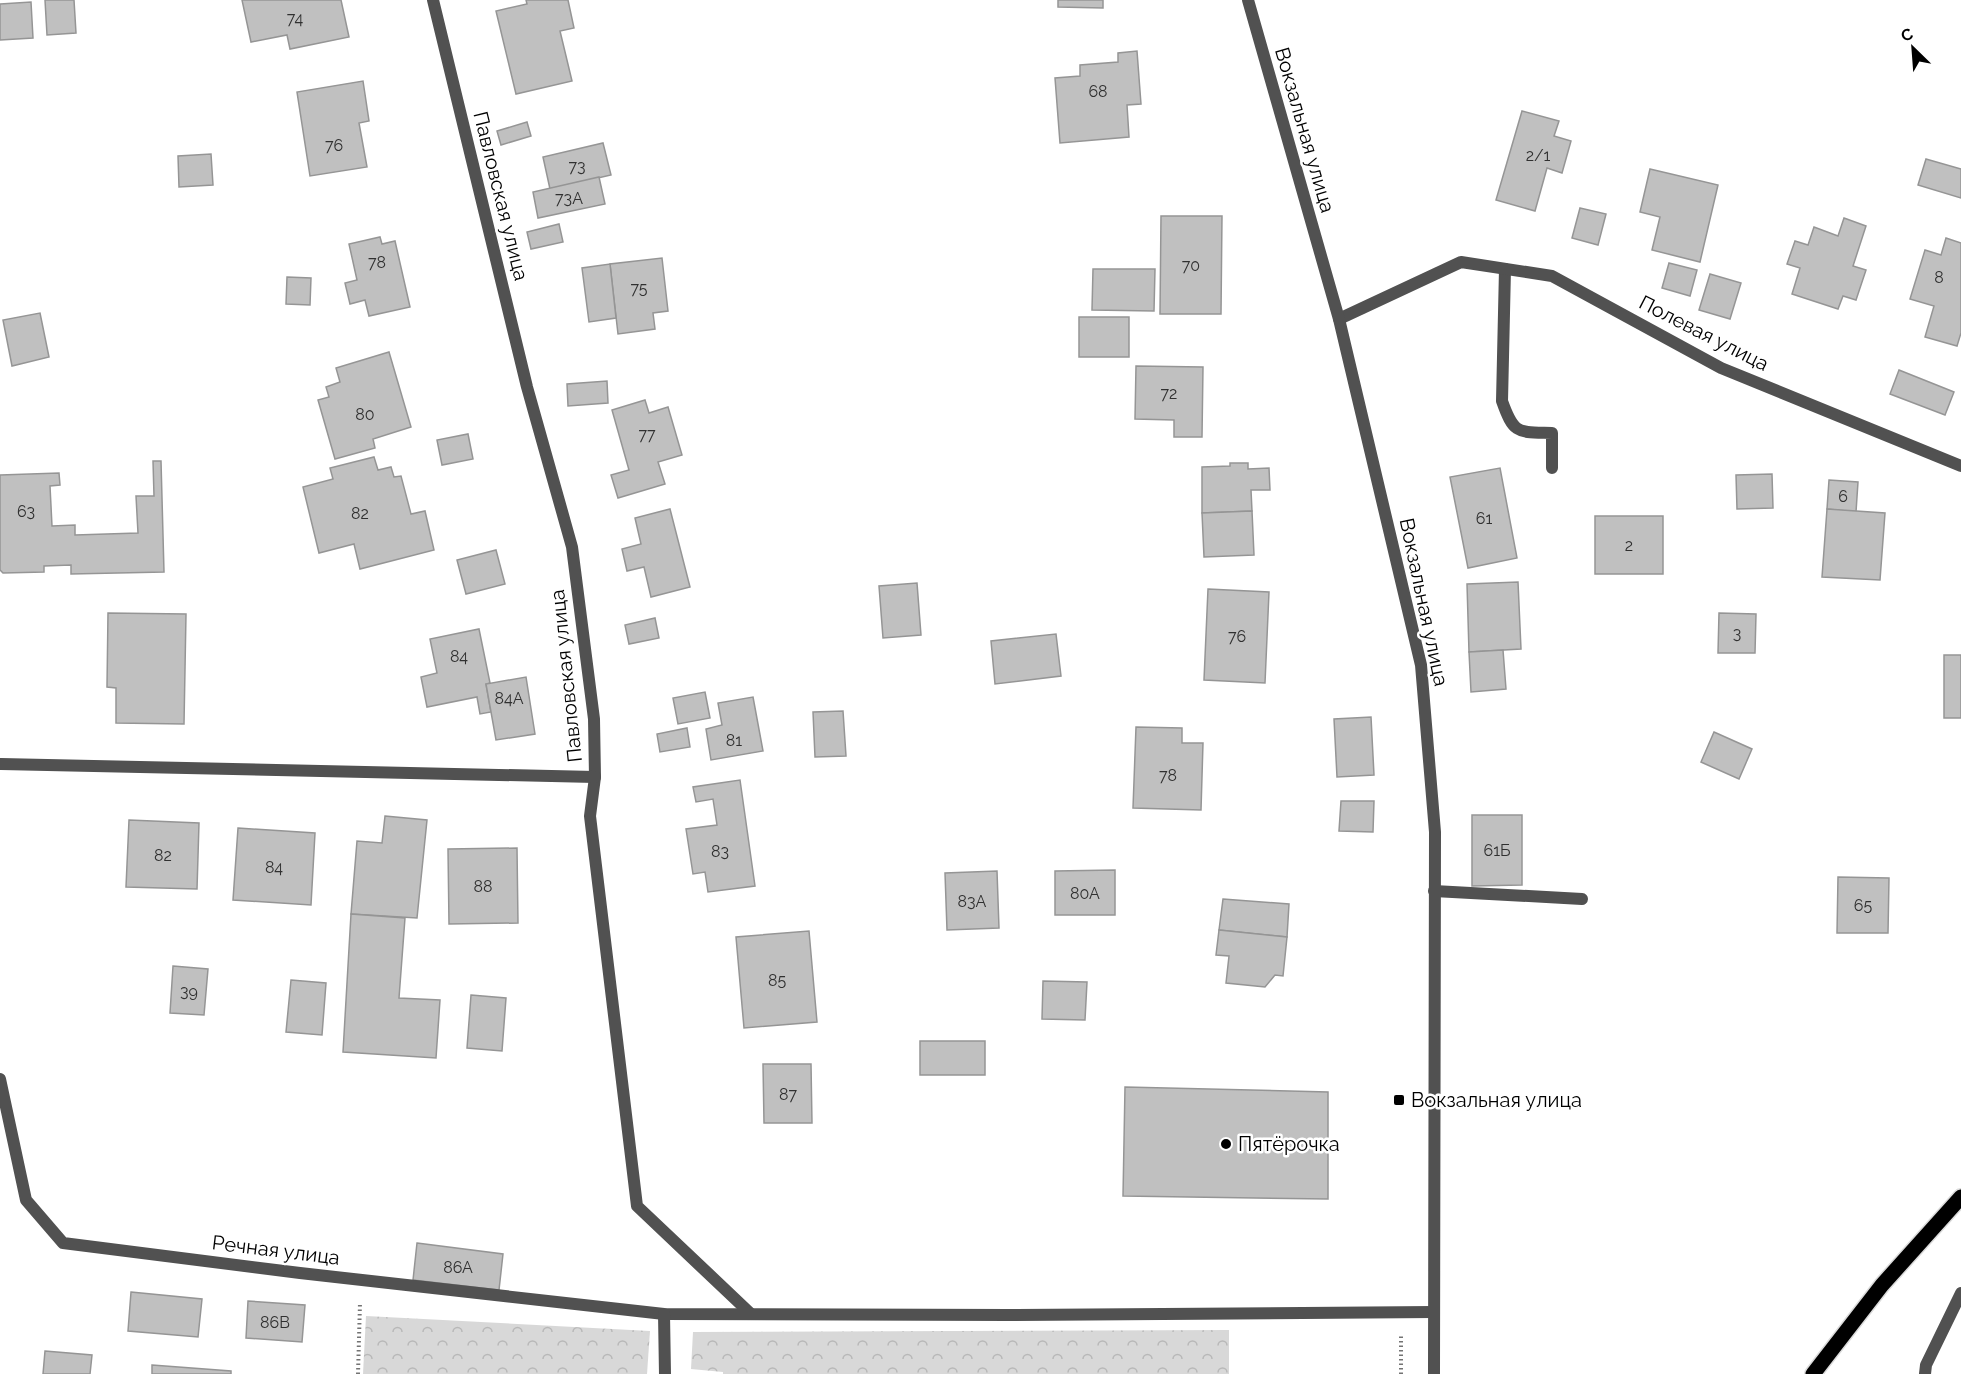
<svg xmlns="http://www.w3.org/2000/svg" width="1961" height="1374" viewBox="0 0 1961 1374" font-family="Raleway,sans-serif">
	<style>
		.park { fill: url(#park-crowns) }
		.building { fill: #c0c0c0; stroke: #959595; stroke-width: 1.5 }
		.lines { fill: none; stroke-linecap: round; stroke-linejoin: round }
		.primary-casing { stroke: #dbdbdb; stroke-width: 18 }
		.path { stroke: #737373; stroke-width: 4; stroke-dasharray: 1.5 3; stroke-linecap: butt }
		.service { stroke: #515151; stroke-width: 12 }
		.minor { stroke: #515151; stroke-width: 12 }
		.tertiary { stroke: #515151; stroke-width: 12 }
		.primary { stroke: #000; stroke-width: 15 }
		.poi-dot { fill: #000; stroke: #fff; stroke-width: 2 }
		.labels { text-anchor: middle; stroke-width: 5; stroke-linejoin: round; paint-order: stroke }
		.number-label { font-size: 16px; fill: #303030 }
		.street-label { font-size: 20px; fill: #000; stroke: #fff }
		.poi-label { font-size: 20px; fill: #000; stroke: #fff; text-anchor: start }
	</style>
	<defs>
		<pattern id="park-crowns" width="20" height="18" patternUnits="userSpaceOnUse" patternTransform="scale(1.5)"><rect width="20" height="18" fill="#d8d8d8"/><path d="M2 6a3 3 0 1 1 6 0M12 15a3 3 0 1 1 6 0" fill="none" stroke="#b8b8b8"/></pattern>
	</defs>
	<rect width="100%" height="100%" fill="#fff"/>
	<g class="park">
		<polygon points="366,1316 650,1331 647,1374 363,1374"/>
		<polygon points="1229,1330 1229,1374 723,1374 723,1372 691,1369 693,1332"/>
	</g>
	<g class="building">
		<polygon points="45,0 74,0 76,33 47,35"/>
		<polygon points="242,0 341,0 349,37 290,49 287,35 251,42"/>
		<polygon points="526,0 568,0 574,28 560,31 572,81 516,94 496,11 527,4"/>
		<polygon points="1058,0 1103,0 1103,8 1058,7"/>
		<polygon points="31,2 33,38 0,40 0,4"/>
		<polygon points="1137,51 1141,104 1127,105 1129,137 1060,143 1055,78 1080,76 1080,65 1118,62 1118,53"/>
		<polygon points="363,81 369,121 359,123 367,167 310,176 297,92"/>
		<polygon points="1522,111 1559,121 1554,136 1571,141 1562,173 1547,168 1535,211 1496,200"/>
		<polygon points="527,122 531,136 501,145 497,131"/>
		<polygon points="603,143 611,175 550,189 543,157"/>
		<polygon points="211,154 213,185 179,187 178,156"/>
		<polygon points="1926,159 1961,169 1961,198 1918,185"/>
		<polygon points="1650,169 1718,185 1700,262 1652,250 1660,217 1640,212"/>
		<polygon points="599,177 605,204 538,218 533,192"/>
		<polygon points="1580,208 1606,214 1598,245 1572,238"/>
		<polygon points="1161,216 1222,216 1221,314 1160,314"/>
		<polygon points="1844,218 1866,226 1853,266 1866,270 1856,300 1843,296 1838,309 1792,294 1800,268 1787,264 1795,241 1808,245 1814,227 1838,236"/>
		<polygon points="559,224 563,242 531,249 527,232"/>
		<polygon points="380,237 382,244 395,241 410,307 369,316 365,300 350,304 345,283 357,280 349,244"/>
		<polygon points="1946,238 1961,243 1961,333 1957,346 1925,337 1934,306 1910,299 1925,250 1941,255"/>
		<polygon points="662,258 668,311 653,313 655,329 618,334 610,264"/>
		<polygon points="1669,263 1697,270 1690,296 1662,288"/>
		<polygon points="610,264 616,318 589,322 582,268"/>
		<polygon points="1093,269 1155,269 1154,311 1092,310"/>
		<polygon points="1710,274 1741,283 1730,319 1699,310"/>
		<polygon points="287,277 311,278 310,305 286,304"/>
		<polygon points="40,313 49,357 12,366 3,320"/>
		<rect x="1079" y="317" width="50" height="40"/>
		<polygon points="389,352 411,427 373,439 375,448 335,459 318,400 329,397 326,387 340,382 336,368"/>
		<polygon points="1136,366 1203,367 1202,437 1174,437 1174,420 1135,419"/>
		<polygon points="1899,370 1954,392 1945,415 1890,394"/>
		<polygon points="607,381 608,403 568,406 567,384"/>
		<polygon points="645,400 649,413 668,407 682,455 658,462 665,484 618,498 611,475 629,470 612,410"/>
		<polygon points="468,434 473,459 442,465 437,440"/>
		<polygon points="374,457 378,470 391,467 394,477 401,476 411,514 425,511 434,550 360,569 354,544 319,553 303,487 333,479 330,468"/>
		<polygon points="153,461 161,461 164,572 71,574 71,565 44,566 44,572 3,573 0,570 0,475 59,473 60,485 50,486 52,526 75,525 75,535 138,533 136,496 154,496"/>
		<polygon points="1230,463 1248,463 1248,469 1269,468 1270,490 1251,490 1252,511 1202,513 1202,467 1230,466"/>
		<polygon points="1500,468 1517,558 1468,568 1450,477"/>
		<polygon points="1772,474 1773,508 1737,509 1736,475"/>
		<polygon points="1829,480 1858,482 1856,512 1827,509"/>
		<polygon points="670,509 690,587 651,597 644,567 627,571 622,549 641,544 635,518"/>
		<polygon points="1827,509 1885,513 1880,580 1822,577"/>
		<polygon points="1252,511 1254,555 1204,557 1202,513"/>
		<rect x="1595" y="516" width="68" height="58"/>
		<polygon points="496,550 505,584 466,594 457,560"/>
		<polygon points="1518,582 1521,649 1469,652 1467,584"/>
		<polygon points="917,583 921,635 883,638 879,586"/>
		<polygon points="1208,589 1269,592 1265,683 1204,680"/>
		<polygon points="108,613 186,614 184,724 116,723 116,688 107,687"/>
		<polygon points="1719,613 1756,614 1755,653 1718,653"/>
		<polygon points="655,618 659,638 629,644 625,625"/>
		<polygon points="479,629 490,683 486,684 491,712 480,714 477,697 427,707 421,677 437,673 430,639"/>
		<polygon points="1056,634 1061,676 995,684 991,641"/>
		<polygon points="1503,650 1506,689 1471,692 1469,652"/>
		<rect x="1944" y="655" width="17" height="63"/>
		<polygon points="526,677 535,734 496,740 486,684"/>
		<polygon points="705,692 710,718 678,724 673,698"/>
		<polygon points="753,697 763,751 711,760 706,729 722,725 718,703"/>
		<polygon points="843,711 846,756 815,757 813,712"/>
		<polygon points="1371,717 1374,775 1337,777 1334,719"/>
		<polygon points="1136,727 1182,728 1182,743 1203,743 1201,810 1133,808"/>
		<polygon points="687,728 690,747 660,752 657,734"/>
		<polygon points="1714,732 1752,749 1739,779 1701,762"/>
		<polygon points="740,780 755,886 708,892 705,872 693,874 686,829 717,825 713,799 696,802 693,787"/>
		<polygon points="1341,801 1374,801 1373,832 1339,831"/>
		<polygon points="1472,815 1522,815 1522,885 1472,886"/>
		<polygon points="385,816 427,820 417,918 351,914 357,841 382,843"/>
		<polygon points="129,820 199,823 197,889 126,887"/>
		<polygon points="238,828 315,833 311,905 233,900"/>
		<polygon points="517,848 518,923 449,924 448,849"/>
		<polygon points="1115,870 1115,915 1055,915 1055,871"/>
		<polygon points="997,871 999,928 947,930 945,873"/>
		<polygon points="1838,877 1889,878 1888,933 1837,933"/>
		<polygon points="1223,899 1289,904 1287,937 1219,930"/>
		<polygon points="351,914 405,918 399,998 440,1000 436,1058 343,1052"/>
		<polygon points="1219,930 1287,937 1283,976 1275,975 1265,987 1226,983 1229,956 1216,955"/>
		<polygon points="809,931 817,1022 744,1028 736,937"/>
		<polygon points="173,966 208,969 204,1015 170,1013"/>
		<polygon points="291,980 326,983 322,1035 286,1032"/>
		<polygon points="1043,981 1087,982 1085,1020 1042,1019"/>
		<polygon points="471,995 506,998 502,1051 467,1048"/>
		<rect x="920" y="1041" width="65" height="34"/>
		<polygon points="763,1064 811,1064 812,1123 764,1123"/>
		<polygon points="1125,1087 1328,1092 1328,1199 1123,1196"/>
		<polygon points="417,1243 503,1254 499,1290 413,1280"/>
		<polygon points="131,1292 202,1299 198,1337 128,1331"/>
		<polygon points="248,1301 305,1305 302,1342 246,1338"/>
		<polygon points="45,1351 92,1355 90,1374 43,1374"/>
		<polygon points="152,1365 231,1371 231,1374 152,1374"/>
	</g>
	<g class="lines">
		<defs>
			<polyline id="primary" points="1813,1374 1882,1285 1961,1197"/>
		</defs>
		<use href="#primary" class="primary-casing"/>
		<g class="path">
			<polyline points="358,1374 360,1303"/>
			<polyline points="1401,1374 1401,1334"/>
		</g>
		<g class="service">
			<path d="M1505 269 1502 401C1514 435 1518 432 1552 433V468"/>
			<polyline points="1434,891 1582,899"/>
			<polyline points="1925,1374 1926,1365 1961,1293"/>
		</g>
		<g class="minor">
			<polyline points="433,0 527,387 572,547 594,719 595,777 590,816 637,1206 751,1314"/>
			<polyline points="1339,319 1461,262 1552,276 1721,368 1961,466"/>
			<polyline points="1,764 595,777"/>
			<polyline points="0,1079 26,1200 63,1243 300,1273 664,1314 1009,1315 1434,1312"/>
			<polyline points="664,1314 665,1374"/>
		</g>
		<polyline class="tertiary" points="1248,0 1339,319 1421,665 1435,832 1434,1374"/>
		<use href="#primary" class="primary"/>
	</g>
	<g class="poi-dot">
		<rect x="1393" y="1094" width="12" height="12" rx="3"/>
		<circle cx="1226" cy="1144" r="6"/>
	</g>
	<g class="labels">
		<g class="number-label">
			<text x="295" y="24">74</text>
			<text x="1098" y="97">68</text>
			<text x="334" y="151">76</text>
			<text x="1538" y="161">2/1</text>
			<text x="577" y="172">73</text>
			<text x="569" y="204">73А</text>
			<text x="377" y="268">78</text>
			<text x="1191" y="271">70</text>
			<text x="1939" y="283">8</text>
			<text x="639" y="294">75</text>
			<text x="1169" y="399">72</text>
			<text x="365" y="420">80</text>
			<text x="647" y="440">77</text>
			<text x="1843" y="502">6</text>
			<text x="26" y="517">63</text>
			<text x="360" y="519">82</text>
			<text x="1484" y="524">61</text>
			<text x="1629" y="551">2</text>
			<text x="1737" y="639">3</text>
			<text x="1237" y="642">76</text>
			<text x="459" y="662">84</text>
			<text x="509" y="704">84А</text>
			<text x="734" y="746">81</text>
			<text x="1168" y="781">78</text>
			<text x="1497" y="856">61Б</text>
			<text x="720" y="857">83</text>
			<text x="163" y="861">82</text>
			<text x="274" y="873">84</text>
			<text x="483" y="892">88</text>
			<text x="1085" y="899">80А</text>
			<text x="972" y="907">83А</text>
			<text x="1863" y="911">65</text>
			<text x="777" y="986">85</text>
			<text x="189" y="997">39</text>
			<text x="788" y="1100">87</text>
			<text x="458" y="1273">86А</text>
			<text x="275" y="1328">86В</text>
		</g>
		<g class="street-label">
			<text transform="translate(1305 130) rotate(74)" y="7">Вокзальная улица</text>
			<text transform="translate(501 196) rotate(76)" y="7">Павловская улица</text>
			<text transform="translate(1704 333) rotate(27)" y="7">Полевая улица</text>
			<text transform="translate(1424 602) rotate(78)" y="7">Вокзальная улица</text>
			<text transform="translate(566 676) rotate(-96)" y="7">Павловская улица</text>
			<text transform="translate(276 1250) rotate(7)" y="7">Речная улица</text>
		</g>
		<g class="poi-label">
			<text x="1411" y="1107">Вокзальная улица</text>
			<text x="1238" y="1151">Пятёрочка</text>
		</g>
	</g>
	<g transform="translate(1913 48) rotate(335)" stroke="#ffffff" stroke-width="4.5" paint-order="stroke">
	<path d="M0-4.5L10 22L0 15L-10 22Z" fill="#000000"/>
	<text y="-9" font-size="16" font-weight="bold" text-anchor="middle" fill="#000000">С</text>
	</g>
</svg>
